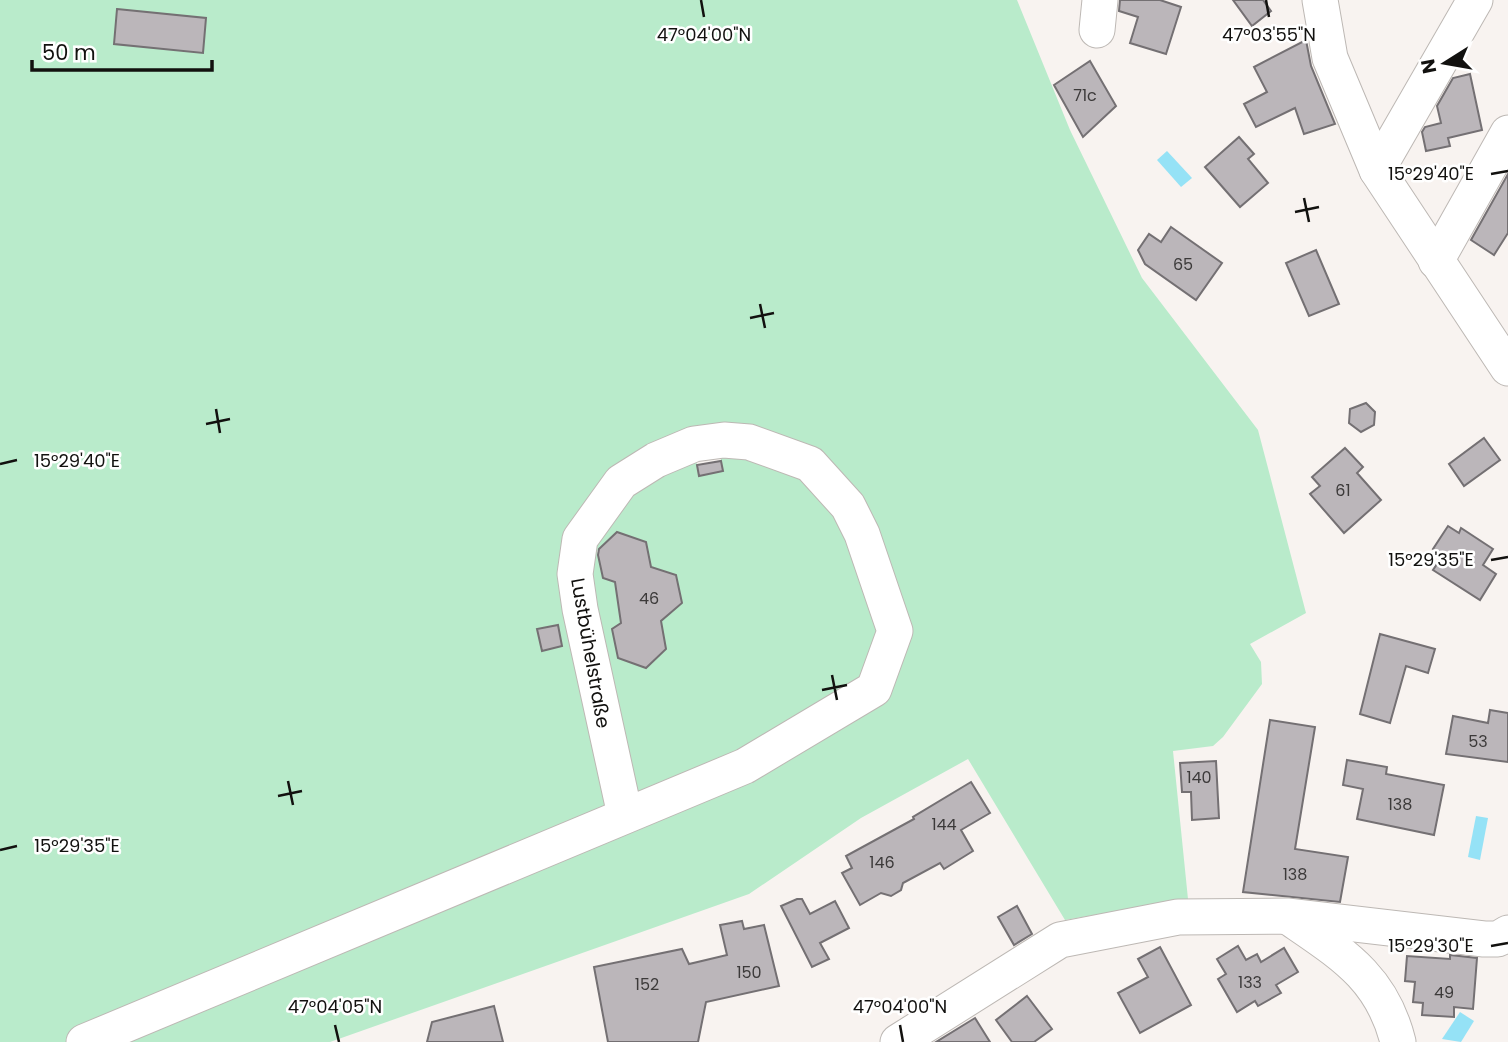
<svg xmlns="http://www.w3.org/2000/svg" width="1508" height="1042" viewBox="0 0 1508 1042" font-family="Poppins,sans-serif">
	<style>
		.green { fill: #b9ebcb; fill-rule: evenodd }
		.water { fill: #95e2f6 }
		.building { fill: #bbb6ba; stroke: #747073; stroke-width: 2 }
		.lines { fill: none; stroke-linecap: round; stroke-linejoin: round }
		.minor-casing { stroke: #bdb8b4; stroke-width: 37 }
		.minor { stroke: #fff; stroke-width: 35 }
		.ticks { fill: none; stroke: #12110f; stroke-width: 2.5 }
		.labels { text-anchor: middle; stroke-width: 5; stroke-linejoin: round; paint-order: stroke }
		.number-label { font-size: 16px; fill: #3c3a3a }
		.street-label { font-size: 19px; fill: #12110f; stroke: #fff }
		.ticks-label { font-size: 18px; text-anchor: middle; fill: #12110f; stroke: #fff; stroke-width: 5; stroke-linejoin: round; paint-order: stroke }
	</style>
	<rect width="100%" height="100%" fill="#f8f3f0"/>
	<path class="green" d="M0 0H1017L1070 130 1142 278 1258 430 1306 613 1250 644 1261 662 1262 684 1223 737 1213 746 1173 751 1188 899 1065 920 968 759 861 818 749 894 330 1042H0ZM719 449 723 471 699 476 695 454ZM617 532 645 542 651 567 676 575 661 621 666 649 646 668 618 657 612 630 633 614 626 586 603 578 597 551Z"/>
	<g class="water">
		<polygon points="1167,151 1192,178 1181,187 1157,160"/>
		<polygon points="1476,816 1488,818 1480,860 1468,857"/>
		<polygon points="1460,1012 1474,1021 1461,1042 1442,1039"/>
	</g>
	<g class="building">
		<polygon points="1120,0 1160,0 1181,7 1166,54 1130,43 1138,17 1119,11"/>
		<polygon points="1233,0 1263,0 1271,11 1252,26"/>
		<polygon points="117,9 206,18 203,53 114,44"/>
		<polygon points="1306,40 1311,66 1335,124 1304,134 1295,108 1256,127 1244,104 1267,92 1254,67"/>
		<polygon points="1090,61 1116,106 1083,137 1054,85"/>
		<polygon points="1470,74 1482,130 1448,138 1450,146 1426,151 1422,132 1425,127 1441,123 1437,106 1453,78"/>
		<polygon points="1239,137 1254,154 1248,159 1268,183 1240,207 1205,167"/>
		<polygon points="1508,174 1508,233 1494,255 1471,240"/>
		<polygon points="1171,227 1222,263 1196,300 1145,264 1138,250 1149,234 1161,242"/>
		<polygon points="1316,250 1339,304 1309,316 1286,263"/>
		<polygon points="1366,403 1375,412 1374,425 1361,432 1349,423 1350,409"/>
		<polygon points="1484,438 1500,460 1464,486 1449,464"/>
		<polygon points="1345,448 1363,467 1357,473 1381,500 1344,533 1310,494 1320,486 1312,477"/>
		<polygon points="721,461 723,471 699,476 697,465"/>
		<polygon points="1448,526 1459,533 1461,528 1493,549 1483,565 1496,574 1480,600 1433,570 1443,555 1433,549"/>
		<polygon points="617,532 646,542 651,567 676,575 682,603 661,621 666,649 646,668 618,658 612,629 621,623 615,582 603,578 598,555 599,549"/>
		<polygon points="558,625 562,646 542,651 537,629"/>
		<polygon points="1380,634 1435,649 1428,673 1406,666 1390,723 1360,714"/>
		<polygon points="1490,710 1508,713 1508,762 1446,754 1453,716 1488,723"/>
		<polygon points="1270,720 1315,727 1295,849 1348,857 1340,902 1243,892"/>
		<polygon points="1347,760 1387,767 1386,774 1444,785 1434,835 1357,819 1363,789 1343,785"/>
		<polygon points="1216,761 1219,818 1192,820 1191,792 1182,792 1180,763"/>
		<polygon points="971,782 990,813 961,830 973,851 944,869 940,863 903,883 901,890 891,896 881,893 860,905 842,873 852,868 846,856 914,819 913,817"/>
		<polygon points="797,899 802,899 810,914 835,901 849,928 820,943 829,959 812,967 781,906"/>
		<polygon points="1017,906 1032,934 1014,945 998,917"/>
		<polygon points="742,921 744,929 764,925 779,986 706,1002 698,1042 608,1042 594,967 682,949 689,964 727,955 720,925"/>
		<polygon points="1238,946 1246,960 1257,954 1261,962 1284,948 1298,972 1276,985 1281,993 1258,1006 1255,1001 1237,1012 1218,979 1226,974 1217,959"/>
		<polygon points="1160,947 1191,1005 1140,1033 1118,993 1148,977 1138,959"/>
		<polygon points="1450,955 1477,958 1473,1009 1454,1007 1454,1017 1422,1015 1423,1003 1413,1002 1415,982 1405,981 1407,956 1450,959"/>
		<polygon points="1027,996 1052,1029 1034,1042 1012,1042 996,1020"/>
		<polygon points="494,1006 503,1042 427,1042 432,1022"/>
		<polygon points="975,1018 990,1042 936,1042"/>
	</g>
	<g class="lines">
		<defs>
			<g id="minor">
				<polyline points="1320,0 1330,58 1377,170 1508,368"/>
				<polyline points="1097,30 1100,0"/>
				<polyline points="1377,170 1475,0"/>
				<polyline points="1436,261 1508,133"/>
				<path d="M1290 918C1342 954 1382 977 1398 1042"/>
				<polyline points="84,1042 745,766 874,689 895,631 862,534 848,506 810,464 749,442 724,440 694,444 656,460 621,482 580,539 575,574 580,609 625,815"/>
				<polyline points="898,1042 1060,940 1178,917 1287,916 1484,939 1498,939 1508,933"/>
			</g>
		</defs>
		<use href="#minor" class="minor-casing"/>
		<use href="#minor" class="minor"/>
	</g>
	<path class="ticks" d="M701 0 704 17M1266 0 1269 17M1491 174 1508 171M1304 198 1309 222M1295 212 1319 207M760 304 765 328M750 318 774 313M216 409 220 433M206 424 230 419M0 464 17 460M1491 560 1508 557M832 675 837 700M822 690 847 685M288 781 293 805M278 796 302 791M0 850 17 846M1491 946 1508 943M335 1025 339 1042M900 1025 903 1042"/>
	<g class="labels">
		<g class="number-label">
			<text x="1085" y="101">71c</text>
			<text x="1183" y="270">65</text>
			<text x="1343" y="496">61</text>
			<text x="649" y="604">46</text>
			<text x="1478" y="747">53</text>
			<text x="1199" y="783">140</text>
			<text x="1400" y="810">138</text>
			<text x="944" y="830">144</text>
			<text x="882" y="868">146</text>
			<text x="1295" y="880">138</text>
			<text x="749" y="978">150</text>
			<text x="1250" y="988">133</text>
			<text x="647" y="990">152</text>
			<text x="1444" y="998">49</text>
		</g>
		<g class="street-label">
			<text transform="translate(591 653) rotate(80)" y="7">Lustbühelstraße</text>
		</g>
	</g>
	<g class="ticks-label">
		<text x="1269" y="41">47°03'55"N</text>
		<text x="704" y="41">47°04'00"N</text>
		<text x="1431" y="180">15°29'40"E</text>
		<text x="77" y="467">15°29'40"E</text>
		<text x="1431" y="566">15°29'35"E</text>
		<text x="77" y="852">15°29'35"E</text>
		<text x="1431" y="952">15°29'30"E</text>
		<text x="335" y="1013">47°04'05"N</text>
		<text x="900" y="1013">47°04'00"N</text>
	</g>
	<g transform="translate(1445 63) rotate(259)" stroke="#ffffff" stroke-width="5" paint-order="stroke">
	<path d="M0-5L12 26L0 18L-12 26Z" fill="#12110f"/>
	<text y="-10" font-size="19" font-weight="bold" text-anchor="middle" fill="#12110f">N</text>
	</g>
	<path d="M32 60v10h180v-10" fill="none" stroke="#12110f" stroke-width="3.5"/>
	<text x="42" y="60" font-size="21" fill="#12110f" stroke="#ffffff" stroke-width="5" paint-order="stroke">50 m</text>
</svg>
